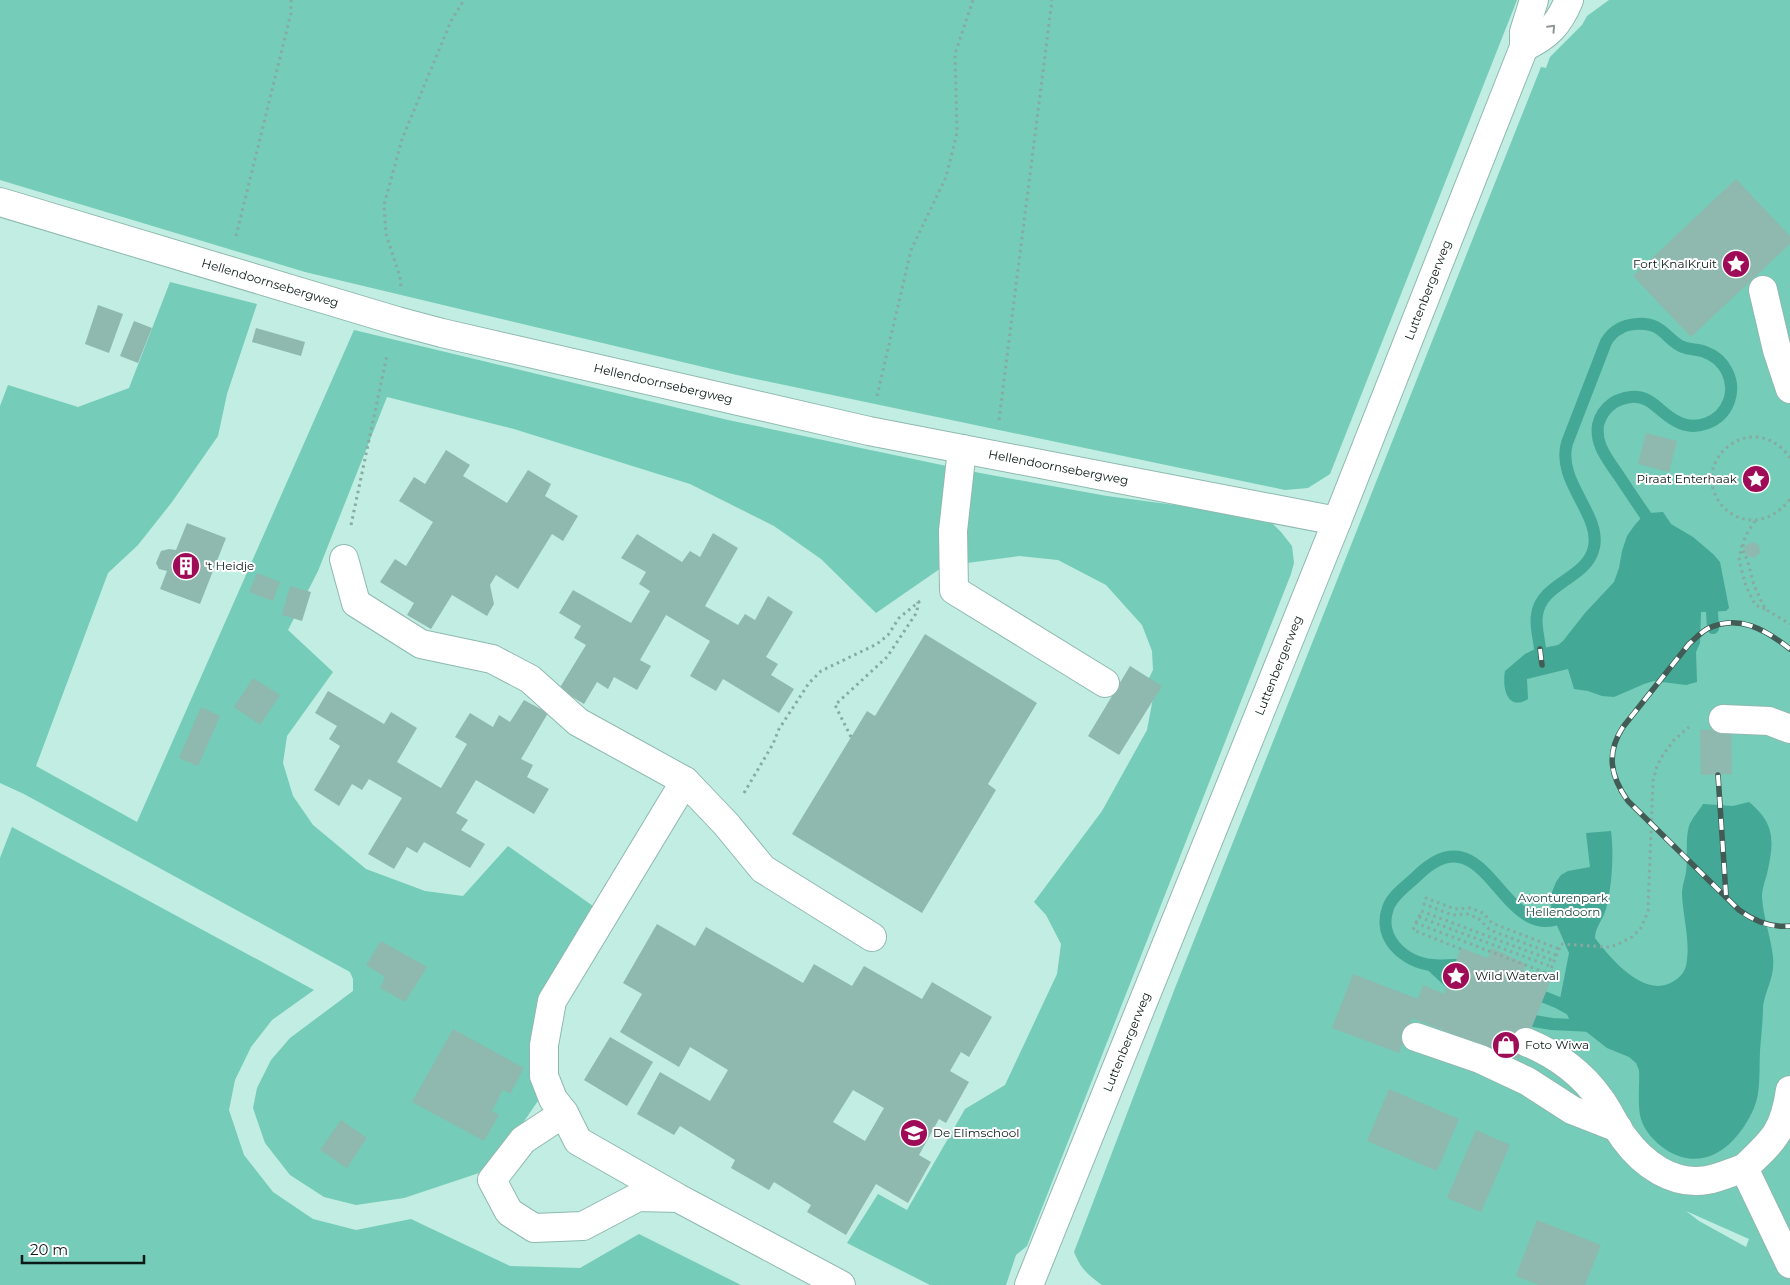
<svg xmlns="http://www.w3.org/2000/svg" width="1790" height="1285" viewBox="0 0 1790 1285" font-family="Montserrat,sans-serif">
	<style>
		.green { fill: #74ccb9; fill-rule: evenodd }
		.water { fill: #43a895 }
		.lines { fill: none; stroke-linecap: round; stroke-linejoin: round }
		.stream { stroke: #43a895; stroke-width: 12 }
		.building { fill: #8fb9af; fill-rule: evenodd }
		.minor-casing { stroke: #8fb9af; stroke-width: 30 }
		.path { stroke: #87aaa1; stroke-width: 3; stroke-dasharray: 2.5 4; stroke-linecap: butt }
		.minor { stroke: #fff; stroke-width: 28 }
		.rail-casing { stroke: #425b55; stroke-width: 5.5 }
		.rail { stroke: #fff; stroke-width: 4; stroke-dasharray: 11; stroke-linecap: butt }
		.oneway { stroke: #919897 }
		.labels { text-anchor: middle; stroke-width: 4; stroke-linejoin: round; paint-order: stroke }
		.poi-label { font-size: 12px; fill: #0a1a17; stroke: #fff; text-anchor: start }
		.street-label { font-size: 12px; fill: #0a1a17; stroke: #fff }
		.park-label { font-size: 12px; fill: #1c483f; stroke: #fff }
	</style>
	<rect width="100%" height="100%" fill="#c1ede2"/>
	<g class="green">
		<polygon points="0,0 1517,0 1330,474 1308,488 1285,490 737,375 305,272 0,180"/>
		<path d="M1609 0H1790V1285H1102C1087 1274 1081 1269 1074 1252L1175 988 1541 67 1546 68 1550 57 1582 25 1587 16ZM1686 1211 1749 1239 1746 1247 1699 1221Z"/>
		<polygon points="170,282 257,304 227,394 218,436 172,502 138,545 108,573 36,766 137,822 354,330 728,420 980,473 1107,496 1266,517 1281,532 1292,546 1294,563 1291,574 1027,1246 1016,1255 1006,1285 930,1285 847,1243 878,1194 907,1210 965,1109 1005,1085 1057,974 1061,944 1046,915 1034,902 1102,811 1147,730 1153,698 1148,680 1153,670 1152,651 1142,625 1106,585 1058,560 1019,556 944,566 876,613 821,559 774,526 690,484 514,429 387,397 318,571 288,630 333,672 287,736 283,763 293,796 313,825 366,869 425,891 463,896 508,846 593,906 548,981 542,1095 512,1139 479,1173 404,1198 356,1205 324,1197 290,1175 265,1143 253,1108 257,1088 271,1060 290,1038 353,991 353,979 350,972 24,794 0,783 0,406 8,385 78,407 129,388"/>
		<polygon points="12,827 314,990 272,1020 251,1047 235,1080 229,1110 244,1155 273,1192 313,1219 356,1230 411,1219 510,1266 580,1268 639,1234 741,1285 0,1285 0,858"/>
	</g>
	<g class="water">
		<path d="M1663 512 1671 524 1693 537 1713 554 1720 562 1729 608 1726 611 1701 612 1700 643 1696 652 1697 682 1686 685 1654 681 1644 684 1614 697 1602 696 1588 691 1574 689 1568 669 1527 679 1528 699C1507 712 1502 687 1505 671L1525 654 1533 650 1558 645 1563 641 1585 613 1614 582 1619 568 1622 551 1627 536 1634 526 1641 518 1650 513Z"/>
		<path d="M1749 802C1776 824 1774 842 1767 874 1765 881 1762 889 1762 897 1763 917 1771 937 1773 957 1775 977 1766 988 1763 1006 1763 1021 1761 1036 1760 1051 1759 1069 1761 1092 1754 1108 1738 1145 1704 1175 1665 1149 1655 1142 1645 1132 1641 1119 1637 1106 1640 1084 1639 1070L1636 1063 1629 1057 1607 1048 1584 1030 1571 1023 1560 999 1569 953 1552 914 1550 897 1556 882 1561 875 1568 871 1590 867 1586 833 1611 831C1614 854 1612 886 1606 909 1603 920 1595 927 1595 938 1611 959 1645 1000 1674 981 1680 977 1684 973 1686 966 1691 942 1683 918 1682 894 1682 886 1685 879 1686 872 1688 857 1685 840 1689 826 1692 818 1699 811 1703 804L1733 806Z"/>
	</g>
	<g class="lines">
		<g class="stream">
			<polyline points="1711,596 1713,628"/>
			<path d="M1540 649C1539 638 1535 625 1537 615 1541 582 1588 579 1594 547 1601 514 1556 481 1567 443L1606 342C1609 337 1613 332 1619 329 1628 323 1646 322 1656 327 1666 332 1672 343 1683 347 1690 350 1698 349 1705 352 1725 359 1736 381 1729 401 1721 423 1695 432 1676 421 1659 413 1652 395 1631 397 1624 398 1619 399 1613 403 1606 408 1600 416 1598 425 1597 432 1598 440 1601 447 1605 457 1613 467 1619 476 1631 494 1643 512 1655 529"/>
			<polyline points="1431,965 1449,982"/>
			<path d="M1455 965C1447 965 1439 966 1432 965 1404 962 1377 938 1388 908 1392 895 1409 884 1418 875 1489 806 1502 954 1568 914"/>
			<polyline points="1544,997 1559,1003 1575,1012"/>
			<polyline points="1534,1021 1552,1024 1592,1026"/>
		</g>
	</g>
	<g class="building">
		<polygon points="1736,179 1790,236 1790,244 1691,337 1633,276"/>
		<polygon points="98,305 123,314 109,353 85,344"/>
		<polygon points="134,321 152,328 138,363 120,356"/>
		<polygon points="256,328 305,342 301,356 252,342"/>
		<polygon points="1646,433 1677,441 1669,472 1638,464"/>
		<polygon points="446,450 470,465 463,476 507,503 528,470 551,484 545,496 578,516 563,541 552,534 518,589 496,575 490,585 494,604 487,616 452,595 431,629 407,615 414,603 380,582 395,559 406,566 433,522 399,501 414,477 425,484"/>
		<polygon points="187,523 226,538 200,604 160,589 167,571 159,569 156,563 161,551 169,549 176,550"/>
		<polygon points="713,533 738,548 705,606 738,625 745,614 755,620 768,596 793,612 766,657 778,664 771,675 794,689 779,713 723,679 716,691 690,676 710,641 666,615 640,660 651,666 637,690 614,677 608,689 597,682 584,704 559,689 586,645 574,638 581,626 559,613 573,590 631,623 650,591 639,584 646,572 621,558 637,534 682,562 690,551 700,557"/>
		<polygon points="1751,542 1759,545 1760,553 1754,558 1746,555 1744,547"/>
		<polygon points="257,573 280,582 273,601 249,592"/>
		<polygon points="290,586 311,592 302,621 282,615"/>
		<polygon points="925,634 1037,703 988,784 996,790 922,913 792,834 867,711 875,716"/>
		<polygon points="1130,666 1162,686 1119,755 1088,736"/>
		<polygon points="253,678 280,695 260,725 234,707"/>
		<polygon points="328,691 384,724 391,712 417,728 397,762 441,788 467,744 455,737 470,713 493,727 499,715 510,722 524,700 548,713 521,759 533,765 527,777 549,789 534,814 476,780 456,813 468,820 461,830 485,844 470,868 424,842 417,853 407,847 394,869 368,854 402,798 369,779 362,790 352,784 339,806 314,790 340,746 329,739 337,726 315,713"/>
		<polygon points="201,707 220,716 198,766 179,758"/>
		<polygon points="1731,729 1732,774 1701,775 1700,730"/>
		<path d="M657 924 695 946 706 927 803 983 814 964 852 986 864 966 922 999 932 982 992 1017 969 1057 961 1052 950 1071 969 1082 946 1123 939 1119 919 1155 931 1162 908 1203 876 1184 846 1235 807 1212 811 1205 774 1182 769 1190 731 1168 735 1160 680 1126 674 1135 637 1114 660 1072 710 1101 728 1070 690 1047 679 1067 620 1032 642 994 623 983ZM853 1090 884 1108 865 1141 833 1122Z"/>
		<polygon points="381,941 427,967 405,1002 380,988 385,977 366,965"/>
		<polygon points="1461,948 1488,958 1492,948 1526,964 1523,971 1550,982 1519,1059 1412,1018 1399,1053 1332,1028 1353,974 1418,999 1423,985 1444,994"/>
		<polygon points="453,1029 524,1068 510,1094 503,1090 492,1111 499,1115 484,1141 412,1102"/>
		<polygon points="610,1037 653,1062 627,1106 584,1080"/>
		<polygon points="1389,1089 1459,1119 1437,1171 1367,1141"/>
		<polygon points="341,1120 367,1138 347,1168 320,1150"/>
		<polygon points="1476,1130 1510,1145 1481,1212 1447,1198"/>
		<polygon points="1537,1220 1601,1245 1585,1285 1539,1285 1516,1276"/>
	</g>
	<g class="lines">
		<defs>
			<g id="minor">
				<path d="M1524 47C1548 36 1559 24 1569 0"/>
				<path id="s1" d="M0 202 397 321 442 333 869 431 1337 521"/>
				<polyline points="1763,290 1777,350 1790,389"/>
				<polyline points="962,449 953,531 954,590 1105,683"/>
				<polyline points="344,559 356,603 421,644 492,659 530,679 578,722 685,781 726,824 763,869 872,937"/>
				<polyline points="1723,719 1769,721 1790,729"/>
				<polyline points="1416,1037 1480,1059 1527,1081 1572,1110 1618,1128"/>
				<path d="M1526 1042C1555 1054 1581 1072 1600 1099 1609 1111 1615 1126 1624 1138 1643 1164 1673 1186 1707 1180 1719 1178 1732 1172 1744 1168"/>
				<path d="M1790 1090C1784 1132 1773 1141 1744 1168L1790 1264"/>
				<polyline points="564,1113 553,1099 544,1076 544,1045 552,1001 685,781"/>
				<polyline points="678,1198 638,1197 583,1226 534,1228 509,1212 492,1180 523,1140 564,1113 578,1141 678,1198 841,1285"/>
				<path id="s2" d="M1029 1285 1337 521 1524 47V32L1534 0"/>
			</g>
		</defs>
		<use href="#minor" class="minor-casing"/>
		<g class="path">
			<polyline points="236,236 291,13 291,0"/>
			<polyline points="401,286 400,277 386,234 384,205 402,139 451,21 464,0"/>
			<polyline points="877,396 911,250 946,177 957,133 955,54 973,0"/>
			<polyline points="999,420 1052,0"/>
			<path d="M1790 458C1782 445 1767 436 1751 437 1741 438 1732 442 1724 450 1685 491 1748 553 1790 499"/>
			<path d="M1755 521C1748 532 1737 545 1747 559L1754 585 1765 609 1790 624"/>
			<polyline points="351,525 387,355"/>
			<polyline points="1742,545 1739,560 1746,586 1755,605 1765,609"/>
			<polyline points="851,737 835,705 887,657 917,612 918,602"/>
			<polyline points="744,793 773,744 779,729 809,683 821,671 877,644 888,635 899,618 920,601"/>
			<polyline points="1419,917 1421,911 1554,961"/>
			<polyline points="1416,923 1419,917 1552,967"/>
			<polyline points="1461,949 1413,930 1416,923 1549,974 1561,944 1608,947 1616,945 1632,937 1641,928 1648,911 1653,781 1657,766 1663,755 1674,740 1689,727"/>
			<polyline points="1556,955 1490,930 1478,918 1467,914 1452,915 1424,904 1426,898 1455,909 1470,908 1483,913 1492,923 1559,949"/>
		</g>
		<use href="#minor" class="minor"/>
		<defs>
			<g id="rail">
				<polyline points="1540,649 1542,665"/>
				<path d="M1790 649C1766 630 1738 613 1707 629 1700 633 1695 639 1689 644L1623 727C1606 753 1610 776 1628 801L1739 910C1754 921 1770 928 1790 926"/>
				<polyline points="1718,775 1726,895"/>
			</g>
		</defs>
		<use href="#rail" class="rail-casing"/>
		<use href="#rail" class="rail"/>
	</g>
	<defs><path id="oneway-chevron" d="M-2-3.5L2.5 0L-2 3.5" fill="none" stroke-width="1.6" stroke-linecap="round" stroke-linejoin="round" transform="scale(1.25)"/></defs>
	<use class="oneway" href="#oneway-chevron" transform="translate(1552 28) rotate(-47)"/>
	<defs>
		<symbol id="sight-disc" viewBox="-11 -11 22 22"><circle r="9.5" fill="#9e0b56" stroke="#fff"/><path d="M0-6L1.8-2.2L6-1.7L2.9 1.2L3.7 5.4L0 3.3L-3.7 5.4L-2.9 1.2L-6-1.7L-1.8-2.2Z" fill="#fff"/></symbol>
		<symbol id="building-disc" viewBox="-11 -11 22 22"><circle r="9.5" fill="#9e0b56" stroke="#fff"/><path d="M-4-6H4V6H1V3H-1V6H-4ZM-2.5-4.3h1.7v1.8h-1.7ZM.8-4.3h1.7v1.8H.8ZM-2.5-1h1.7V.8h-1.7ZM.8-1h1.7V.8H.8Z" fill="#fff"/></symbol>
		<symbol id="shop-disc" viewBox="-11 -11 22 22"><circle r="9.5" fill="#9e0b56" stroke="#fff"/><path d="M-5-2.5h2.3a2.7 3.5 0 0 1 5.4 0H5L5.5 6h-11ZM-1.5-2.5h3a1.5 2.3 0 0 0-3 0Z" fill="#fff"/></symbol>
		<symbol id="school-disc" viewBox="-11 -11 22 22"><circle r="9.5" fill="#9e0b56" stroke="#fff"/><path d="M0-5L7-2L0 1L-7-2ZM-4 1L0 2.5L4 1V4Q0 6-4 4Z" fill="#fff"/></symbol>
	</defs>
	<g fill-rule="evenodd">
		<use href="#sight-disc" x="1720" y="248" width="32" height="32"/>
		<use href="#sight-disc" x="1740" y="463" width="32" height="32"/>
		<use href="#building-disc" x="170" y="550" width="32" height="32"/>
		<use href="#sight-disc" x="1440" y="960" width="32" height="32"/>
		<use href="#shop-disc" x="1490" y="1029" width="32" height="32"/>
		<use href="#school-disc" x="898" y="1117" width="32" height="32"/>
	</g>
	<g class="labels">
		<g class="poi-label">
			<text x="1717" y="268" text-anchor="end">Fort KnalKruit</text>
			<text x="1737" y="483" text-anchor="end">Piraat Enterhaak</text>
			<text x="205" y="570">'t Heidje</text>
			<text x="1475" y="980">Wild Waterval</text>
			<text x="1525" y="1049">Foto Wiwa</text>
			<text x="933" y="1137">De Elimschool</text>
		</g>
		<g class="street-label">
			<text dy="4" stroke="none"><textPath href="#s1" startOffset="282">Hellendoornsebergweg</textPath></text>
			<text dy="4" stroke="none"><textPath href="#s2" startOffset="1072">Luttenbergerweg</textPath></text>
			<text dy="4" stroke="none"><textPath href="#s1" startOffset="688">Hellendoornsebergweg</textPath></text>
			<text dy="4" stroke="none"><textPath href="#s1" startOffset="1092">Hellendoornsebergweg</textPath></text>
			<text dy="4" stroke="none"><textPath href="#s2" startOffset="668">Luttenbergerweg</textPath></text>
			<text dy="4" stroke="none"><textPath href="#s2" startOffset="262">Luttenbergerweg</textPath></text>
		</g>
		<g class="park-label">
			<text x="1563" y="902">Avonturenpark<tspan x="1563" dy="14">Hellendoorn</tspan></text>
		</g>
	</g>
	<path d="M22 1255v8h122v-8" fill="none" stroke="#0a1a17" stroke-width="2.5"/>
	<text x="30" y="1255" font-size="15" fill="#0a1a17" stroke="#ffffff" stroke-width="4" paint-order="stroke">20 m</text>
</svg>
